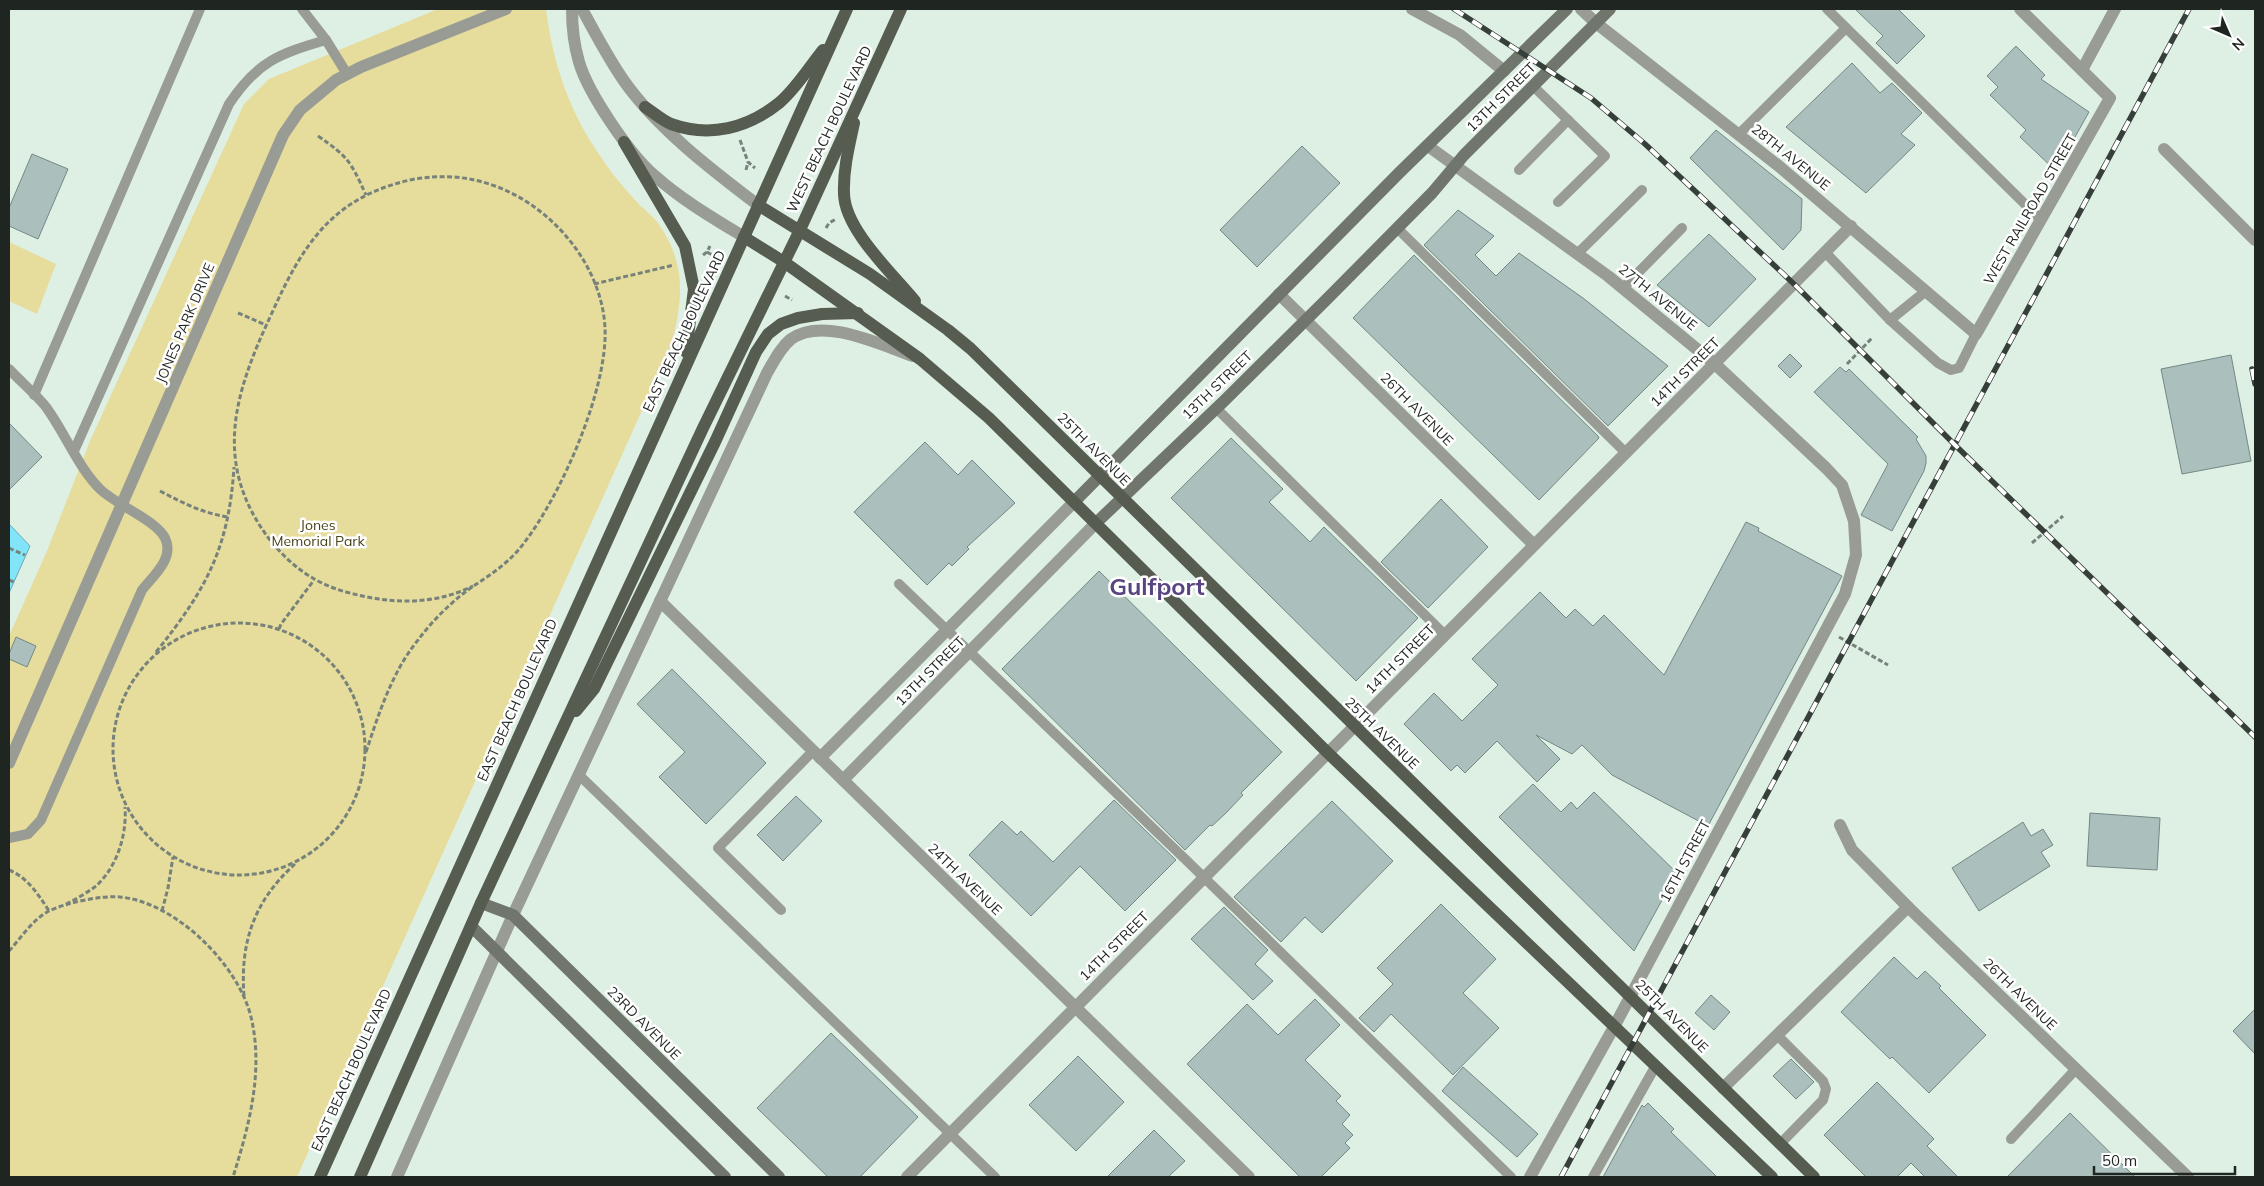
<svg xmlns="http://www.w3.org/2000/svg" width="2264" height="1186" viewBox="0 0 2264 1186" font-family="Mulish,sans-serif">
	<style>
		.green { fill: #e6dc9c }
		.water { fill: #82e4f8; stroke: #64abb8 }
		.building { fill: #abc0bd; stroke: #748885 }
		.lines { fill: none; stroke-linecap: round; stroke-linejoin: round }
		.path { stroke: #77827b; stroke-width: 3; stroke-dasharray: 5 2.5; stroke-linecap: butt }
		.lane { stroke: #989c95; stroke-width: 10 }
		.street { stroke: #989c95; stroke-width: 12 }
		.secondary { stroke: #71766c; stroke-width: 12 }
		.primary { stroke: #565c50; stroke-width: 12 }
		.rail-casing { stroke: #373f3a; stroke-width: 5.5 }
		.rail { stroke: #fff; stroke-width: 4; stroke-dasharray: 11; stroke-linecap: butt }
		.labels { text-anchor: middle; stroke-width: 5; stroke-linejoin: round; paint-order: stroke }
		.street-label { font-size: 14px; fill: #1f2521; stroke: #fff }
		.park-label { font-size: 14px; fill: #494319; stroke: #fff }
		.town-label { font-size: 24px; font-weight: bold; fill: #574481; stroke: #fff }
	</style>
	<rect width="100%" height="100%" fill="#deefe4"/>
	<g class="green">
		<path d="M438 9H546C553 65 570 114 603 160 612 174 625 189 636 201 643 209 652 215 658 223 687 264 683 300 671 346L297 1177H9V636L47 551 90 441 244 104 269 79Z"/>
		<polygon points="9,242 56,264 37,314 9,301"/>
	</g>
	<polygon class="water" points="9,524 30,546 9,593"/>
	<g class="building">
		<polygon points="1855,9 1898,9 1925,36 1897,64 1876,43 1883,36"/>
		<polygon points="2016,46 2045,75 2041,79 2089,112 2056,171 2020,137 2026,130 1990,95 1998,87 1987,76"/>
		<polygon points="1852,63 1880,93 1892,83 1922,113 1901,134 1915,145 1866,193 1786,127"/>
		<polygon points="1716,130 1802,199 1801,230 1783,250 1690,158"/>
		<polygon points="1302,146 1340,183 1257,267 1220,230"/>
		<polygon points="32,154 68,169 38,239 9,226 9,208"/>
		<polygon points="1458,210 1494,236 1475,255 1496,276 1519,253 1583,298 1668,366 1608,426 1424,245"/>
		<polygon points="1709,234 1756,279 1709,327 1657,285"/>
		<polygon points="1414,255 1598,436 1599,438 1539,500 1353,318"/>
		<polygon points="1790,354 1802,366 1790,378 1778,366"/>
		<polygon points="2231,355 2251,461 2182,474 2161,369"/>
		<polygon points="1840,367 1846,372 1849,369 1918,437 1916,439 1926,456 1926,463 1924,471 1892,531 1861,515 1888,464 1814,392"/>
		<polygon points="9,423 42,457 9,490"/>
		<polygon points="1231,438 1283,489 1269,502 1310,542 1324,527 1418,618 1356,681 1171,498"/>
		<polygon points="925,442 958,475 972,460 1015,503 967,547 969,549 952,566 949,563 927,585 854,512"/>
		<polygon points="1441,499 1488,547 1428,608 1381,562"/>
		<polygon points="1746,522 1759,528 1758,531 1842,576 1708,826 1612,775 1582,745 1572,754 1536,735 1560,759 1537,782 1497,741 1465,773 1457,765 1451,771 1404,724 1434,693 1462,721 1498,685 1472,659 1540,592 1566,618 1575,609 1593,626 1604,615 1664,675"/>
		<polygon points="1099,571 1282,752 1241,793 1243,795 1226,813 1212,826 1210,825 1185,850 1002,669"/>
		<polygon points="16,637 36,646 27,667 9,659 9,654"/>
		<polygon points="672,669 766,763 706,824 659,777 685,752 637,704"/>
		<polygon points="1533,784 1561,812 1571,802 1577,809 1594,792 1677,873 1634,951 1499,817"/>
		<polygon points="796,796 822,821 783,861 757,835"/>
		<polygon points="1114,800 1176,860 1125,911 1080,866 1031,916 969,855 1002,821 1017,835 1021,831 1053,862"/>
		<polygon points="1332,801 1393,861 1322,933 1305,917 1281,942 1234,897"/>
		<polygon points="2090,813 2160,818 2157,870 2087,866"/>
		<polygon points="2023,822 2031,836 2043,829 2053,845 2041,852 2050,866 1979,911 1952,868"/>
		<polygon points="1441,904 1496,959 1463,993 1499,1028 1453,1075 1391,1014 1374,1032 1359,1018 1393,984 1377,968"/>
		<polygon points="1224,907 1268,950 1255,964 1273,981 1253,1000 1191,939"/>
		<polygon points="1894,957 1917,979 1925,971 1941,986 1939,988 1986,1035 1929,1093 1892,1057 1890,1059 1841,1012"/>
		<polygon points="1711,995 1730,1012 1714,1030 1695,1013"/>
		<polygon points="1315,999 1340,1025 1305,1060 1341,1096 1336,1101 1350,1115 1342,1124 1353,1135 1345,1143 1350,1148 1321,1177 1300,1177 1187,1064 1247,1004 1278,1035"/>
		<polygon points="2255,1009 2255,1054 2233,1031"/>
		<polygon points="831,1033 918,1117 860,1177 828,1177 757,1108"/>
		<polygon points="1078,1056 1124,1102 1076,1151 1029,1105"/>
		<polygon points="1791,1059 1814,1082 1796,1099 1773,1076"/>
		<polygon points="1463,1067 1538,1134 1517,1157 1442,1091"/>
		<polygon points="1877,1082 1934,1139 1927,1146 1958,1177 1925,1177 1911,1163 1897,1177 1866,1177 1824,1135"/>
		<polygon points="1648,1103 1674,1129 1671,1132 1717,1177 1603,1177 1642,1105 1644,1107"/>
		<polygon points="2070,1113 2135,1177 2007,1177"/>
		<polygon points="1154,1130 1185,1161 1168,1177 1107,1177"/>
	</g>
	<g class="lines">
		<g class="path">
			<path d="M318 136C348 157 350 160 366 195"/>
			<polyline points="740,140 748,162 755,168"/>
			<polyline points="746,170 748,162"/>
			<polyline points="826,228 829,223 836,219"/>
			<polyline points="707,252 714,256"/>
			<polyline points="703,255 707,252 710,246"/>
			<polyline points="594,284 674,265"/>
			<polyline points="785,296 792,300"/>
			<polyline points="238,313 266,325"/>
			<polyline points="1847,364 1873,337"/>
			<path d="M160 491C183 503 202 513 228 517"/>
			<polyline points="2032,543 2063,516"/>
			<polyline points="9,548 25,555"/>
			<polyline points="9,580 14,582"/>
			<circle cx="239" cy="749" r="126"/>
			<polyline points="279,629 281,624 314,580"/>
			<polyline points="1839,637 1888,665"/>
			<path d="M156 652C206 590 229 548 234 467"/>
			<path d="M366 752C379 713 392 672 418 640 433 620 454 599 475 585 493 573 511 561 524 543 561 495 608 389 605 328 602 266 553 207 495 186 468 176 439 174 410 180 331 198 302 246 271 315 234 394 212 464 270 540 291 566 314 583 346 592 390 604 432 606 473 586"/>
			<path d="M9 870C28 878 38 894 49 911"/>
			<path d="M66 904C76 899 87 893 96 886 117 867 127 835 125 807"/>
			<polyline points="162,911 168,888 173,857"/>
			<path d="M9 951C21 938 33 919 49 911 65 903 102 895 120 897 175 902 238 964 251 1017 264 1071 249 1126 233 1177"/>
			<path d="M244 996C240 942 254 901 295 864"/>
		</g>
		<g class="lane">
			<polyline points="302,9 326,40 347,74"/>
			<polyline points="1827,9 2041,220"/>
			<polyline points="1533,86 1568,120"/>
			<polyline points="1739,134 1846,28"/>
			<polyline points="1519,170 1568,120 1605,156 1558,202"/>
			<polyline points="1397,228 1626,453"/>
			<polyline points="1825,252 1890,320 1938,363 1951,370 1959,368 1976,334"/>
			<polyline points="1578,253 1642,190"/>
			<polyline points="1623,288 1682,228"/>
			<polyline points="1890,320 1926,291"/>
			<path d="M9 369C21 382 36 394 46 407 65 433 79 469 101 490 117 505 157 521 165 538 175 558 153 576 142 590L41 820 28 834 9 838"/>
			<polyline points="34,395 200,9"/>
			<polyline points="1216,408 1445,635"/>
			<path d="M74 451 229 104C257 62 278 54 326 40"/>
			<polyline points="899,584 1184,858 1511,1177"/>
			<polyline points="579,775 995,1177"/>
			<polyline points="781,910 718,848 813,751"/>
			<polyline points="1777,1035 1823,1081 1826,1089 1823,1100 1780,1144"/>
			<polyline points="2011,1139 2076,1069"/>
			<polyline points="1593,1177 1655,1067"/>
		</g>
		<g class="street">
			<path d="M572 9C572 27 574 45 579 62 588 93 630 155 655 176 682 200 713 218 744 237"/>
			<path d="M582 9C595 33 608 58 624 81 658 129 712 170 758 205"/>
			<polyline points="1412,9 1460,35 1504,71"/>
			<polyline points="1581,9 1596,23 1780,167 1976,334 2110,98 2020,9"/>
			<polyline points="2082,70 2115,9"/>
			<polyline points="1428,146 1608,276 1715,364 1826,468 1842,485 1854,521 1856,555 1845,594 1614,1027 1530,1177"/>
			<polyline points="2164,149 2255,240"/>
			<polyline points="1279,294 1534,545"/>
			<polyline points="660,601 1249,1177"/>
			<polyline points="820,758 1074,502"/>
			<polyline points="9,763 283,135 300,110 336,80 361,67 506,9"/>
			<polyline points="843,780 1096,523"/>
			<polyline points="1840,825 1852,850 1908,907 2188,1177"/>
			<polyline points="1723,1088 1908,907"/>
			<path d="M397 1177 513 915 767 373C774 361 780 348 791 339 823 316 881 345 913 356"/>
			<polyline points="907,1177 1851,226"/>
		</g>
		<g class="secondary">
			<polyline points="1074,502 1399,173 1567,9"/>
			<polyline points="1096,523 1224,401 1328,298 1432,193 1464,155 1610,9"/>
			<polyline points="481,903 513,915 779,1177"/>
			<polyline points="471,926 725,1177"/>
		</g>
		<g class="primary">
			<path d="M645 107C654 113 662 120 671 124 710 138 748 128 779 103 795 90 810 66 823 50"/>
			<path d="M854 123C849 146 843 170 844 194 845 230 893 274 915 301"/>
			<polyline points="624,142 685,246 694,289 686,352"/>
			<polyline points="758,205 870,274 948,330 971,349 1814,1177"/>
			<polyline points="744,237 784,262 920,359 989,418 1328,753 1772,1177"/>
			<polyline points="576,711 594,689 715,442 756,352 768,334 781,324 798,318 822,314 858,313"/>
			<polyline points="320,1177 847,9"/>
			<polyline points="360,1177 481,903 703,428 799,232 901,9"/>
		</g>
		<defs>
			<g id="rail">
				<polyline points="1454,9 1591,98 1645,144 1794,284 1955,445 2255,737"/>
				<polyline points="2252,369 2255,384"/>
				<polyline points="1561,1177 2189,9"/>
			</g>
		</defs>
		<use href="#rail" class="rail-casing"/>
		<use href="#rail" class="rail"/>
	</g>
	<g class="labels">
		<g class="street-label">
			<text transform="translate(1501 97) rotate(-45)" y="5">13TH STREET</text>
			<text transform="translate(829 129) rotate(-65)" y="5">WEST BEACH BOULEVARD</text>
			<text transform="translate(1791 157) rotate(39)" y="5">28TH AVENUE</text>
			<text transform="translate(2030 209) rotate(-60)" y="5">WEST RAILROAD STREET</text>
			<text transform="translate(1658 297) rotate(39)" y="5">27TH AVENUE</text>
			<text transform="translate(185 323) rotate(-67)" y="5">JONES PARK DRIVE</text>
			<text transform="translate(684 331) rotate(-65)" y="5">EAST BEACH BOULEVARD</text>
			<text transform="translate(1685 372) rotate(-45)" y="5">14TH STREET</text>
			<text transform="translate(1217 385) rotate(-44)" y="5">13TH STREET</text>
			<text transform="translate(1417 409) rotate(45)" y="5">26TH AVENUE</text>
			<text transform="translate(1094 449) rotate(45)" y="5">25TH AVENUE</text>
			<text transform="translate(1400 659) rotate(-45)" y="5">14TH STREET</text>
			<text transform="translate(930 671) rotate(-45)" y="5">13TH STREET</text>
			<text transform="translate(517 700) rotate(-66)" y="5">EAST BEACH BOULEVARD</text>
			<text transform="translate(1382 733) rotate(44)" y="5">25TH AVENUE</text>
			<text transform="translate(1685 861) rotate(-62)" y="5">16TH STREET</text>
			<text transform="translate(965 879) rotate(44)" y="5">24TH AVENUE</text>
			<text transform="translate(1114 946) rotate(-45)" y="5">14TH STREET</text>
			<text transform="translate(2020 994) rotate(44)" y="5">26TH AVENUE</text>
			<text transform="translate(1672 1016) rotate(45)" y="5">25TH AVENUE</text>
			<text transform="translate(644 1023) rotate(45)" y="5">23RD AVENUE</text>
			<text transform="translate(351 1070) rotate(-66)" y="5">EAST BEACH BOULEVARD</text>
		</g>
		<g class="park-label">
			<text x="318" y="530">Jones<tspan x="318" dy="16">Memorial Park</tspan></text>
		</g>
		<g class="town-label">
			<text x="1157" y="595">Gulfport</text>
		</g>
	</g>
	<rect width="2264" height="1186" fill="none" stroke="#1f2521" stroke-width="20"/>
	<g transform="translate(2229 35) rotate(135)" stroke="#ffffff" stroke-width="4" paint-order="stroke">
	<path d="M0-4L9 19L0 12L-9 19Z" fill="#1f2521"/>
	<text y="-8" font-size="14" font-weight="bold" text-anchor="middle" fill="#1f2521">N</text>
	</g>
	<path d="M2094 1166v8h141v-8" fill="none" stroke="#1f2521" stroke-width="2.5"/>
	<text x="2102" y="1166" font-size="15" fill="#1f2521" stroke="#ffffff" stroke-width="4" paint-order="stroke">50 m</text>
</svg>
